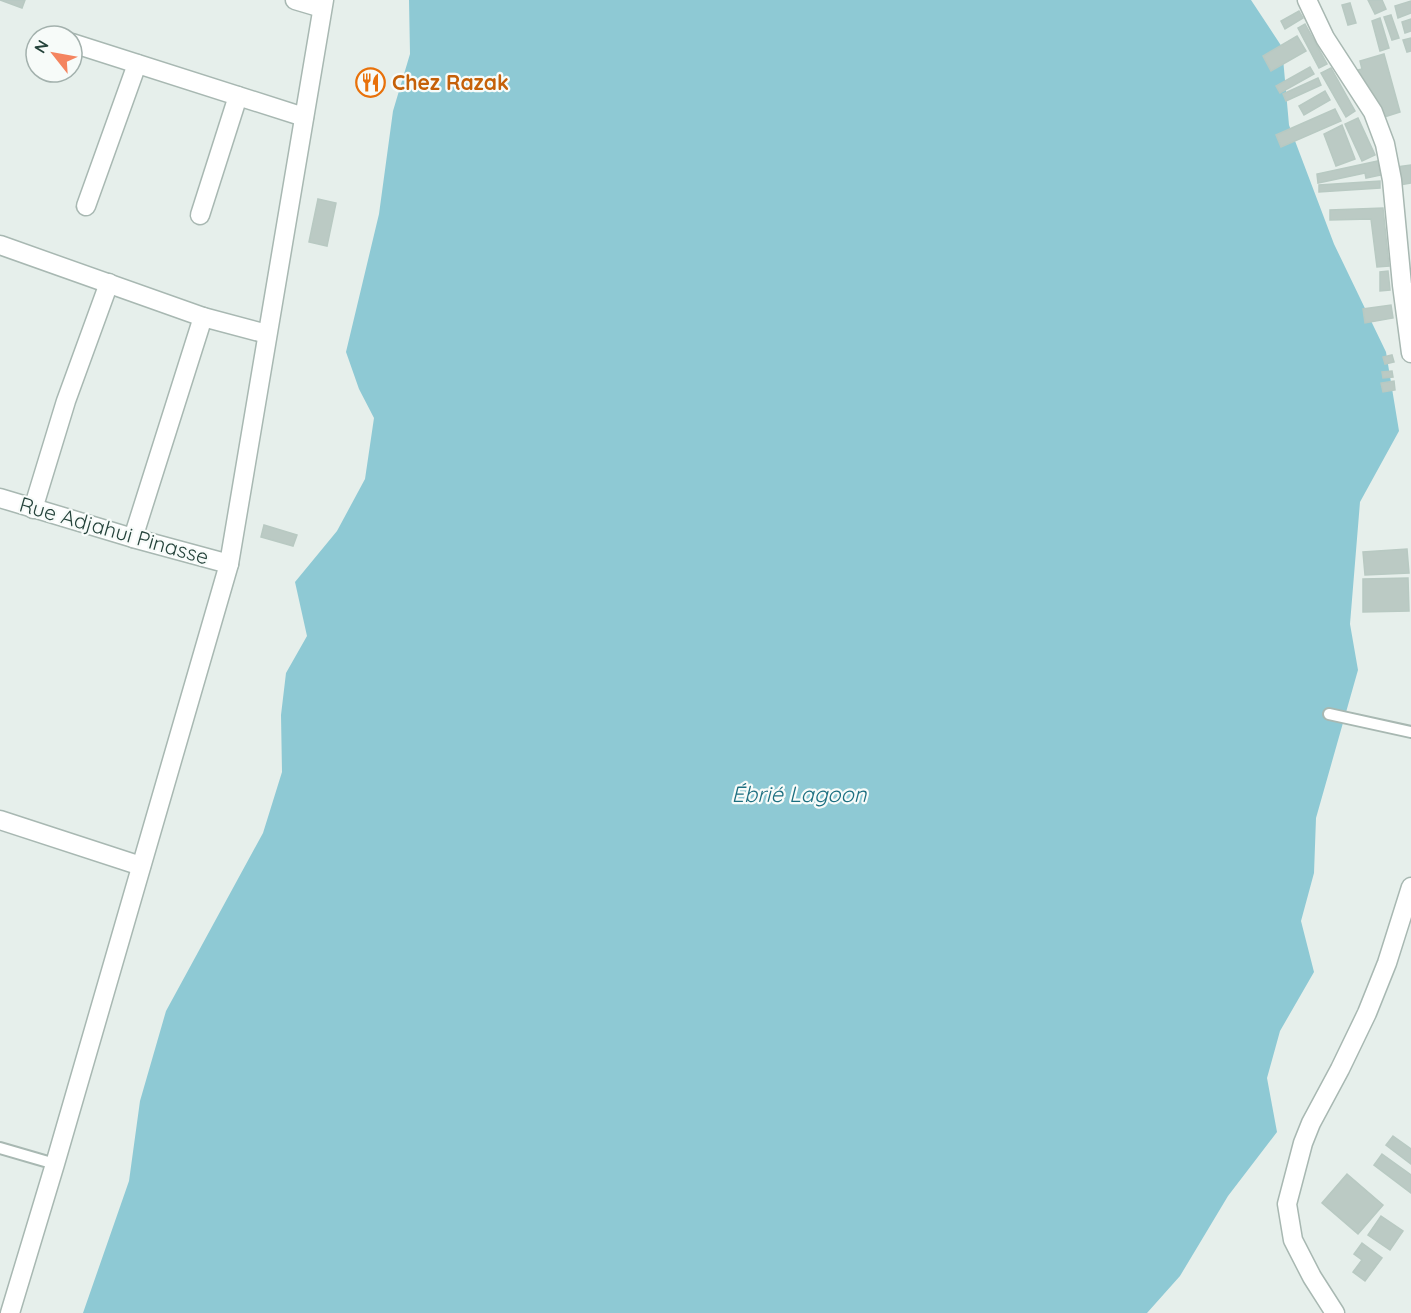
<svg xmlns="http://www.w3.org/2000/svg" width="1411" height="1313" viewBox="0 0 1411 1313" font-family="Quicksand,sans-serif">
	<style>
		.water { fill: #8ec9d4 }
		.building { fill: #bbcac4; stroke: #b8c9c2; stroke-width: 1.5 }
		.lines { fill: none; stroke-linecap: round; stroke-linejoin: round }
		.lane-casing { stroke: #a8b8b2; stroke-width: 14 }
		.street-casing { stroke: #a8b8b2; stroke-width: 21 }
		.lane { stroke: #fff; stroke-width: 10 }
		.street { stroke: #fff; stroke-width: 18 }
		.labels { text-anchor: middle; stroke-width: 4.5; stroke-linejoin: round; paint-order: stroke }
		.food-label { font-size: 21px; font-weight: bold; fill: #c56008; stroke: #f7fbf9; text-anchor: start }
		.street-label { font-size: 21px; fill: #24423a; stroke: #f7fbf9 }
		.water-label { font-size: 22px; font-style: italic; fill: #1c6f80; stroke: #f7fbf9 }
	</style>
	<rect width="100%" height="100%" fill="#e6efeb"/>
	<polygon class="water" points="409,0 1251,0 1282,47 1289,125 1334,244 1386,352 1399,431 1360,502 1350,624 1358,670 1316,818 1314,873 1301,921 1314,972 1280,1031 1267,1078 1277,1132 1228,1196 1180,1276 1147,1313 83,1313 129,1181 140,1101 166,1011 263,833 282,772 281,715 286,673 307,636 295,582 337,531 365,479 374,418 359,389 346,352 379,214 393,111 410,54"/>
	<g class="building">
		<polygon points="0,0 25,0 22,8"/>
		<polygon points="1368,0 1382,0 1386,9 1375,14"/>
		<polygon points="1411,1 1411,13 1398,18 1395,6"/>
		<polygon points="1350,3 1356,23 1348,25 1342,5"/>
		<polygon points="1299,11 1303,18 1285,29 1281,21"/>
		<polygon points="1391,15 1399,38 1392,40 1384,17"/>
		<polygon points="1380,18 1389,48 1380,51 1372,21"/>
		<polygon points="1411,19 1411,31 1405,33 1402,22"/>
		<polygon points="1305,24 1327,64 1319,68 1298,28"/>
		<polygon points="1297,36 1306,51 1271,71 1263,56"/>
		<polygon points="1411,38 1411,51 1407,52 1403,40"/>
		<polygon points="1384,54 1400,112 1378,119 1368,87 1360,90 1354,71 1362,69 1360,61"/>
		<polygon points="1310,67 1314,74 1280,93 1276,86"/>
		<polygon points="1331,68 1355,111 1346,117 1321,73"/>
		<polygon points="1318,78 1321,85 1286,101 1283,94"/>
		<polygon points="1325,91 1330,100 1304,115 1299,106"/>
		<polygon points="1335,109 1341,121 1281,147 1276,135"/>
		<polygon points="1358,118 1375,155 1362,161 1345,124"/>
		<polygon points="1342,125 1355,159 1336,166 1324,134"/>
		<polygon points="1378,161 1381,175 1366,178 1365,173 1318,183 1317,174"/>
		<polygon points="1411,165 1411,183 1400,185 1397,167"/>
		<polygon points="1380,181 1380,188 1319,192 1319,185"/>
		<polygon points="318,199 336,203 327,246 309,242"/>
		<polygon points="1383,208 1389,266 1377,267 1371,219 1330,220 1330,210"/>
		<polygon points="1388,271 1390,290 1380,291 1380,272"/>
		<polygon points="1391,305 1393,318 1365,323 1363,309"/>
		<polygon points="1392,355 1394,362 1385,364 1383,357"/>
		<polygon points="1392,371 1393,377 1383,378 1382,372"/>
		<polygon points="1394,381 1395,390 1383,392 1381,383"/>
		<polygon points="264,525 297,535 293,546 261,537"/>
		<polygon points="1407,549 1409,573 1365,575 1363,552"/>
		<polygon points="1408,578 1409,611 1363,612 1363,579"/>
		<polygon points="1393,1136 1411,1149 1411,1164 1386,1145"/>
		<polygon points="1382,1154 1411,1175 1411,1193 1374,1165"/>
		<polygon points="1347,1174 1383,1205 1358,1234 1322,1203"/>
		<polygon points="1381,1216 1403,1231 1390,1250 1368,1235"/>
		<polygon points="1362,1243 1382,1258 1365,1281 1353,1272 1362,1260 1354,1254"/>
	</g>
	<g class="lines">
		<defs>
			<g id="lane">
				<polyline points="1329,714 1411,732"/>
				<polyline points="0,1148 55,1164"/>
			</g>
			<g id="street">
				<polyline points="295,0 322,8"/>
				<polyline points="1307,0 1325,38 1373,112 1385,144 1392,180 1402,285 1411,353"/>
				<polyline points="72,43 304,117"/>
				<polyline points="86,206 137,64"/>
				<polyline points="200,215 238,96"/>
				<polyline points="0,245 203,317"/>
				<polyline points="0,498 133,538 229,564"/>
				<polyline points="33,509 66,401 109,283"/>
				<polyline points="133,538 203,317 267,334"/>
				<polyline points="0,820 141,866"/>
				<polyline points="10,1313 55,1164 229,564 324,0"/>
				<polyline points="1335,1313 1312,1277 1293,1240 1287,1204 1303,1143 1311,1123 1340,1069 1367,1013 1387,963 1411,887"/>
			</g>
		</defs>
		<use href="#lane" class="lane-casing"/>
		<use href="#street" class="street-casing"/>
		<use href="#lane" class="lane"/>
		<use href="#street" class="street"/>
	</g>
	<defs>
		<symbol id="restaurant-ring" viewBox="-11 -11 22 22"><circle r="9.5" fill="#f7fbf9" stroke="#e8710a" stroke-width="1.5"/><path d="M-5-6h1v4h1v-4h1v4h1v-4h1v5L-1.5 .5V6h-2V.5L-5-1ZM5-6V6H3V1.5H1.5Q1.5-4 5-6Z" fill="#e8710a"/></symbol>
	</defs>
	<g fill-rule="evenodd">
		<use href="#restaurant-ring" x="354" y="66" width="33" height="33"/>
	</g>
	<g class="labels">
		<g class="food-label">
			<text x="392" y="90">Chez Razak</text>
		</g>
		<g class="street-label">
			<text transform="translate(114 531) rotate(16)" y="7">Rue Adjahui Pinasse</text>
		</g>
		<g class="water-label">
			<text x="799" y="802">Ébrié Lagoon</text>
		</g>
	</g>
	<g transform="translate(54 54) rotate(301)"><circle r="28" fill="#f7fbf9" stroke="#a3b1ad" stroke-width="1.5"/>
	<path d="M0-4.5L10 22L0 15L-10 22Z" fill="#f4845f"/>
	<text y="-9" font-size="16" font-weight="bold" text-anchor="middle" fill="#24423a">N</text>
	</g>
</svg>
